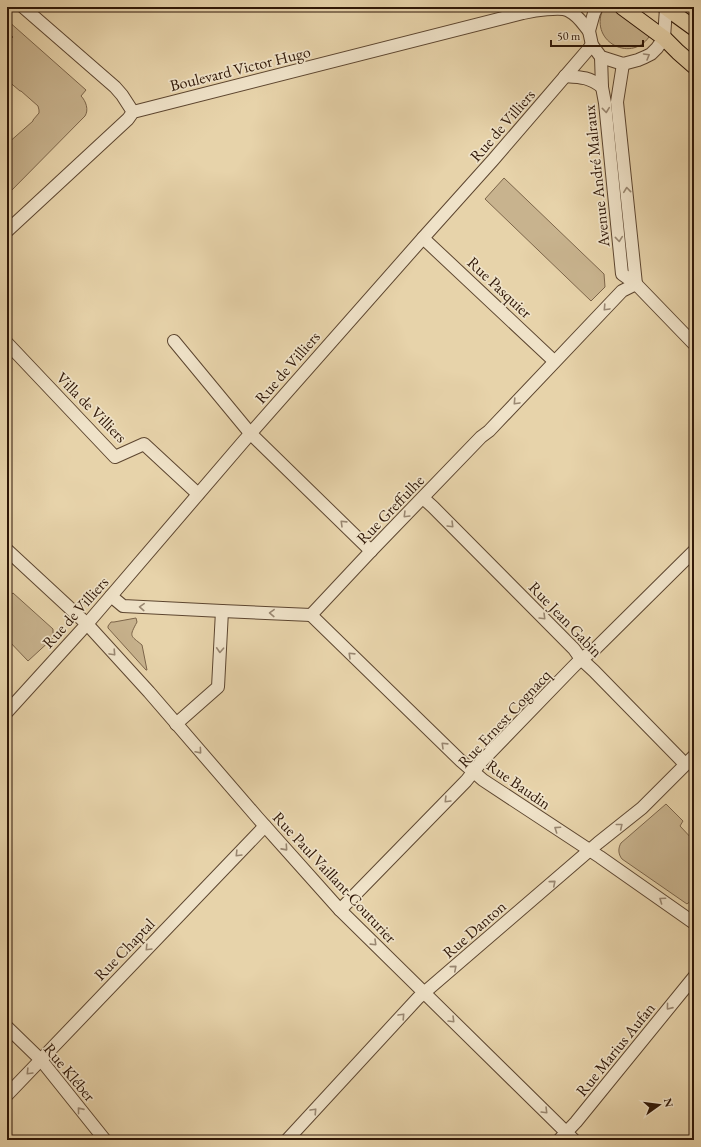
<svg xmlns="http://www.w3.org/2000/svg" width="701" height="1147" viewBox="0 0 701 1147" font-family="'EB Garamond',serif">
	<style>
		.green { fill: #c8b38e; stroke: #7c654a }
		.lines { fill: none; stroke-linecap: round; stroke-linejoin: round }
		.minor-casing { stroke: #5d4630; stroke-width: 14 }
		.major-casing { stroke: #2f1707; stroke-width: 17 }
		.minor { stroke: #efe2c8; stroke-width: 12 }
		.major { stroke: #e7d3aa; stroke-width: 15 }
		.oneway { stroke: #998771 }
		.labels { text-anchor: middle; stroke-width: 3.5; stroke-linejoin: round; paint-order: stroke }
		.street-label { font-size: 16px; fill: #2f1707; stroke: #efe2c8 }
	</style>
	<rect width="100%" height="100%" fill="#e7d3aa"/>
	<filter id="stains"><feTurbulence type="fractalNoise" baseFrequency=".005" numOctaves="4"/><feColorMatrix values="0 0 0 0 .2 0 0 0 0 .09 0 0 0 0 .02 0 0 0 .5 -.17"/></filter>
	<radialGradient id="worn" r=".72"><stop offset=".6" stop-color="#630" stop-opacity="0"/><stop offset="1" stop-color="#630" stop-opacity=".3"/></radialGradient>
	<g class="green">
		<path d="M604 7H611L647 33 649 37C630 64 587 40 604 7Z"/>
		<path d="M7 20 86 90 81 96C86 101 89 110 85 116L7 195V144L33 121V120L39 113V110L38 106 21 91H20L7 80V43L13 37 7 31Z"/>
		<polygon points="504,178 604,274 605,287 591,301 485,199"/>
		<polygon points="13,593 53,629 53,638 28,661 7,639 7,598"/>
		<path d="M136 618 137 622C129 637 130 635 142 645L147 670H146L108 628V626L111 622H114Z"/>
		<path d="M666 804 683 821 680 826 694 841V898L687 904 622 859C618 854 618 848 621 843Z"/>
	</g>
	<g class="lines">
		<defs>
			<g id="minor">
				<polyline points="23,7 115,87 122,95 133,112"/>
				<polyline points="597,7 594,13 589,31 592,45 601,57 623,64 638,60 645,57 651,54 657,48 664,38 666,8"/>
				<polyline points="601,57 602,87 605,103 622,274 636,284 694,344"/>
				<polyline points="623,64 617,102 636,284"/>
				<path d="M565 76C581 77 589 77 602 87"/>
				<path d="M7 231 128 119 133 112 523 13C533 11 561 6 569 11 578 15 583 24 589 31"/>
				<polyline points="423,238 554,361"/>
				<polyline points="174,341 250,433 371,551"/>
				<polyline points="7,343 115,457 144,444 198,494"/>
				<polyline points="423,498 433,507 574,649 581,659 594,671 685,764"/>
				<polyline points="7,550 87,624 149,692 257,817 340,910 574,1140"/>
				<polyline points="111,596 123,606 222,611 311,615"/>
				<polyline points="311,615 461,761 483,780 600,857 694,923"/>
				<polyline points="311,615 371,551 481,437 489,431 622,291 636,284"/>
				<polyline points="7,712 87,624 243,442 423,238 493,160 592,45"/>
				<polyline points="176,724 218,687 222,611"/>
				<polyline points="340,910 466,781 482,761 572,668 581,659 594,650 694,551"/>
				<polyline points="7,1027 41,1060 105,1140"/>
				<polyline points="7,1095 265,826"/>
				<polyline points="287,1140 418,998 598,843 642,808 694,756"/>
				<polyline points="559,1140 576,1122 694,977"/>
			</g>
			<g id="major">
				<polyline points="622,7 664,38 678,52 694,66"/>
				<polyline points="665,7 694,28"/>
			</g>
		</defs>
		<use href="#minor" class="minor-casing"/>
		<use href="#major" class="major-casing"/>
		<use href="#minor" class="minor"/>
		<use href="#major" class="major"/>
	</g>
	<defs><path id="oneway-chevron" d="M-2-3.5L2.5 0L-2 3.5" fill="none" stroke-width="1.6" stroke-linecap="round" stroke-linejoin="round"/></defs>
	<g class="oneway">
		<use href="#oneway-chevron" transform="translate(647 56) rotate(-30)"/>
		<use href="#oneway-chevron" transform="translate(606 110) rotate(84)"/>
		<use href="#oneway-chevron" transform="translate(627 190) rotate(-96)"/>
		<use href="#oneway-chevron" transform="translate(619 239) rotate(84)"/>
		<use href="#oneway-chevron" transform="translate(606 308) rotate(133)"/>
		<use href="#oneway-chevron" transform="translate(516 402) rotate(133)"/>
		<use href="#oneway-chevron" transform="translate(406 515) rotate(135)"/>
		<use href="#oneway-chevron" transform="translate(343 523) rotate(-136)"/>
		<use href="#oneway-chevron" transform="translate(451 525) rotate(45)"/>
		<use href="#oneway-chevron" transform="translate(142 607) rotate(-177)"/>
		<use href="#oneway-chevron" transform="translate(272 613) rotate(-178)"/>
		<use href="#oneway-chevron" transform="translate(543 617) rotate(45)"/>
		<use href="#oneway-chevron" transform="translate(220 650) rotate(93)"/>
		<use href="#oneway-chevron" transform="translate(113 653) rotate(47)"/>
		<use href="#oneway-chevron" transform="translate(351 655) rotate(-136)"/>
		<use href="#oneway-chevron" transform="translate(444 745) rotate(-136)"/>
		<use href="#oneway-chevron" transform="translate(199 751) rotate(49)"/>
		<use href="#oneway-chevron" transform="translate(447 800) rotate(134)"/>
		<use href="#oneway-chevron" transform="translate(620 826) rotate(-39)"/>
		<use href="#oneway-chevron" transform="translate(557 829) rotate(-146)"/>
		<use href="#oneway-chevron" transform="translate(285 848) rotate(48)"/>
		<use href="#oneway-chevron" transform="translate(238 854) rotate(134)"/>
		<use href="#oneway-chevron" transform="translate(553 883) rotate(-41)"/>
		<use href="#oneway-chevron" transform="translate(662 900) rotate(-145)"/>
		<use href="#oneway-chevron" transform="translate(374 943) rotate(44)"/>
		<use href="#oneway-chevron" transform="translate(148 948) rotate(134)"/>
		<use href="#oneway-chevron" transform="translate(454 968) rotate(-41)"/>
		<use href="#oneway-chevron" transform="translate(669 1007) rotate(129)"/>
		<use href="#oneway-chevron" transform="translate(402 1016) rotate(-47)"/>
		<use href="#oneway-chevron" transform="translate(452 1020) rotate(45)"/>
		<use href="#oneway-chevron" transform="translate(29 1072) rotate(134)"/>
		<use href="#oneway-chevron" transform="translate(80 1110) rotate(-129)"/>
		<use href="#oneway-chevron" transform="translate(314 1111) rotate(-47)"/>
		<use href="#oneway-chevron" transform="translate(545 1111) rotate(45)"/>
	</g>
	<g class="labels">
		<g class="street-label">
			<text transform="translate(240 68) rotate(-14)" y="6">Boulevard Victor Hugo</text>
			<text transform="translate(502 125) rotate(-49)" y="6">Rue de Villiers</text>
			<text transform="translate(596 176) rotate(-96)" y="6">Avenue André Malraux</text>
			<text transform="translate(500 287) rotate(43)" y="6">Rue Pasquier</text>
			<text transform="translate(287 367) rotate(-49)" y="6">Rue de Villiers</text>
			<text transform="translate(92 407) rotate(45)" y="6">Villa de Villiers</text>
			<text transform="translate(390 509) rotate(-46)" y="6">Rue Greffulhe</text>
			<text transform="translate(75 612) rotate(-48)" y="6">Rue de Villiers</text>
			<text transform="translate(566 619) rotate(46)" y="6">Rue Jean Gabin</text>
			<text transform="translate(504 718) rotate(-47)" y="6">Rue Ernest Cognacq</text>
			<text transform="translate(519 784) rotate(35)" y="6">Rue Baudin</text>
			<text transform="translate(335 877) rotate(47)" y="6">Rue Paul Vaillant-Couturier</text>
			<text transform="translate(474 929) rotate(-41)" y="6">Rue Danton</text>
			<text transform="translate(124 949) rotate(-46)" y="6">Rue Chaptal</text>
			<text transform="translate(615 1049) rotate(-51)" y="6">Rue Marius Aufan</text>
			<text transform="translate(70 1072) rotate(50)" y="6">Rue Kléber</text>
		</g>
	</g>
	<rect width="701" height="1147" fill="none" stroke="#e7d3aa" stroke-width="24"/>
	<rect x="8" y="8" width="685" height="1131" fill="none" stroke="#2f1707" stroke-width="2"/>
	<rect x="12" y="12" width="677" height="1123" fill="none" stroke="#2f1707"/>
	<g transform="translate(659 1105) rotate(76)" stroke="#efe2c8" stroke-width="3" paint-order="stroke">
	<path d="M0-3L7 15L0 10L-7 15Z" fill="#2f1707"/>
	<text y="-6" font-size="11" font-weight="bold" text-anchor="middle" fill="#2f1707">N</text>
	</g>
	<path d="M551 40v6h92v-6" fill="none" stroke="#2f1707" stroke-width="2"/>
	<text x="557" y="40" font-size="12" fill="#2f1707" stroke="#efe2c8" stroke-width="3" paint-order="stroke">50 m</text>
	<rect width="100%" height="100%" filter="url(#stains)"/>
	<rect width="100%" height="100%" fill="url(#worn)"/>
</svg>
